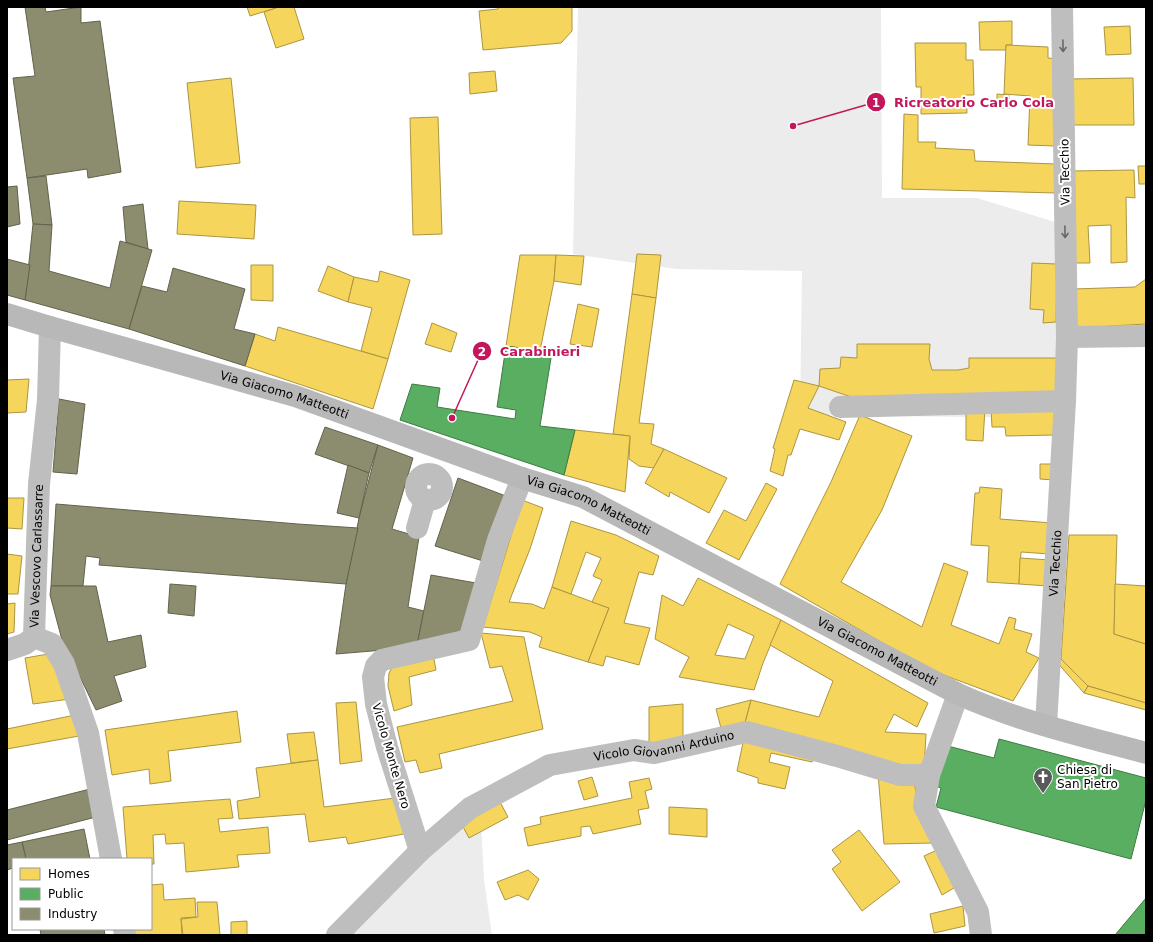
<svg xmlns="http://www.w3.org/2000/svg" width="1153" height="942" viewBox="0 0 1153 942" font-family="'DejaVu Sans',sans-serif">
	<style>
		.green { fill: #ececec }
		.homes { fill: #f6d55c; stroke: #ac9540; fill-rule: evenodd }
		.public { fill: #5aae61; stroke: #3f7a44 }
		.industry { fill: #8c8c6e; stroke: #62624d }
		.lines { fill: none; stroke-linecap: round; stroke-linejoin: round }
		.street { stroke: #bebebe; stroke-width: 22 }
		.secondary { stroke: #b8b8b8; stroke-width: 22 }
		.oneway { stroke: #686868 }
		.labels { text-anchor: middle; stroke-width: 4; stroke-linejoin: round; paint-order: stroke }
		.street-label { font-size: 12px; fill: #000; stroke: #fff }
		.poi-label { font-size: 12px; fill: #000; stroke: #fff; text-anchor: start }
		.leader { fill: none; stroke: #c2185b; stroke-width: 1.5 }
		.callout-dot { fill: #c2185b; stroke: #fff; stroke-width: 1.5 }
		.mark-label { font-size: 12px; text-anchor: middle; font-weight: bold; fill: #fff }
		.callout-label { font-size: 13px; text-anchor: middle; font-weight: bold; fill: #c2185b; stroke: #fff; stroke-width: 4; stroke-linejoin: round; paint-order: stroke }
	</style>
	<rect width="100%" height="100%" fill="#fff"/>
	<g class="green">
		<polygon points="578,7 881,7 882,198 977,198 1055,222 1057,358 1053,418 800,415 802,271 676,269 573,254"/>
		<polygon points="481,822 484,880 492,935 339,935 431,833"/>
	</g>
	<g class="homes">
		<polygon points="247,7 279,7 250,16"/>
		<polygon points="279,7 294,7 304,39 276,48 264,12"/>
		<polygon points="498,7 570,7 572,8 572,31 561,43 483,50 479,11 498,9"/>
		<polygon points="1012,21 1012,45 1006,45 1006,50 980,50 979,22"/>
		<polygon points="1130,26 1131,54 1106,55 1104,27"/>
		<polygon points="915,43 966,43 966,60 973,60 974,95 966,95 967,113 921,114 921,87 916,87"/>
		<polygon points="1006,45 1048,47 1048,58 1059,59 1055,146 1028,145 1030,96 1004,94"/>
		<polygon points="495,71 497,91 470,94 469,73"/>
		<polygon points="231,78 240,163 196,168 187,83"/>
		<polygon points="1133,78 1134,125 1071,125 1069,79"/>
		<polygon points="997,94 1009,95 1010,108 997,108"/>
		<polygon points="904,114 918,115 918,142 936,142 935,148 974,150 975,161 1056,164 1056,193 902,189"/>
		<polygon points="438,117 442,234 413,235 410,118"/>
		<polygon points="1138,166 1146,166 1146,184 1139,184"/>
		<polygon points="1134,170 1135,198 1126,197 1127,262 1111,263 1111,225 1088,226 1090,263 1075,263 1072,171"/>
		<polygon points="179,201 256,205 254,239 177,234"/>
		<polygon points="637,254 661,255 656,298 632,294"/>
		<polygon points="520,255 556,255 554,281 540,351 506,346"/>
		<polygon points="556,255 584,256 581,285 554,281"/>
		<polygon points="1032,263 1057,264 1056,322 1043,323 1044,310 1030,309"/>
		<polygon points="251,265 273,265 273,301 251,300"/>
		<polygon points="328,266 354,277 348,302 318,291"/>
		<polygon points="380,271 410,280 388,359 361,351 372,308 348,302 354,277 378,282"/>
		<polygon points="1146,279 1146,324 1077,328 1073,289 1135,287"/>
		<polygon points="632,294 656,298 639,423 654,424 651,444 664,449 654,468 639,466 629,459 630,436 613,434"/>
		<polygon points="578,304 599,309 592,347 570,344"/>
		<polygon points="432,323 457,333 451,352 425,344"/>
		<polygon points="278,327 388,359 373,409 245,366 255,334 275,341"/>
		<polygon points="857,344 930,344 929,359 932,370 958,370 969,368 969,358 1057,358 1056,396 857,399 819,386 808,408 846,422 839,440 800,429 791,455 788,455 783,476 770,471 775,449 773,448 794,380 819,386 820,369 840,368 841,357 857,358"/>
		<polygon points="29,379 26,412 7,413 7,380"/>
		<polygon points="1055,407 1055,435 1006,436 1005,427 992,427 991,410"/>
		<polygon points="966,408 985,408 983,441 966,440"/>
		<polygon points="860,415 912,436 882,510 841,582 922,627 944,563 968,572 951,625 999,644 1009,617 1016,619 1014,629 1032,634 1026,652 1039,658 1013,701 928,669 780,584 831,482"/>
		<polygon points="575,430 630,436 625,492 564,475"/>
		<polygon points="664,449 727,478 709,513 670,492 669,497 645,483"/>
		<polygon points="1040,464 1055,464 1054,480 1040,479"/>
		<polygon points="766,483 777,489 739,560 706,543 724,510 746,521"/>
		<polygon points="980,487 1002,489 1000,519 1052,523 1050,554 1021,552 1019,584 987,582 989,546 971,545 975,493 979,493"/>
		<polygon points="7,498 24,498 22,529 7,528"/>
		<polygon points="522,500 543,508 530,549 509,602 532,604 544,609 552,587 609,608 588,662 539,647 542,637 530,632 483,627"/>
		<polygon points="571,521 616,535 659,556 653,575 639,572 624,623 650,628 639,665 606,656 603,666 588,662 609,608 592,602 602,580 593,576 601,558 586,552 571,594 552,587"/>
		<polygon points="1069,535 1117,535 1114,634 1146,644 1146,703 1088,686 1061,659"/>
		<polygon points="7,554 22,556 18,594 7,594"/>
		<polygon points="1020,558 1050,560 1048,586 1019,584"/>
		<path d="M698 578 781 620 763 663 754 690 679 677 689 657 655 639 662 595 683 606ZM728 624 754 636 745 659 715 655Z"/>
		<polygon points="1115,584 1146,586 1146,644 1114,634"/>
		<polygon points="15,603 14,632 7,634 7,604"/>
		<polygon points="781,620 928,703 917,727 894,714 885,732 926,734 924,771 744,726 751,700 819,717 833,681 770,645"/>
		<polygon points="481,633 524,637 543,729 439,754 442,768 420,773 416,760 405,762 397,727 513,701 502,666 490,668"/>
		<polygon points="54,653 70,699 33,704 25,658"/>
		<polygon points="433,654 436,670 409,677 412,705 394,711 388,686 389,673 393,666"/>
		<polygon points="1061,659 1088,686 1084,693 1055,660"/>
		<polygon points="1088,686 1146,703 1146,710 1084,693"/>
		<polygon points="751,700 744,726 721,728 716,709"/>
		<polygon points="356,702 362,761 340,764 336,703"/>
		<polygon points="683,704 683,741 649,747 649,707"/>
		<polygon points="237,711 241,742 168,751 171,781 150,784 149,769 112,775 105,730"/>
		<polygon points="75,715 79,736 7,749 7,729"/>
		<polygon points="314,732 318,760 291,763 287,734"/>
		<polygon points="744,738 814,755 812,762 771,753 769,762 790,767 785,789 758,783 758,778 737,771"/>
		<polygon points="318,760 324,807 395,798 404,834 348,844 346,837 309,842 305,814 239,819 237,801 260,797 256,768"/>
		<polygon points="878,774 915,786 919,814 933,843 884,844"/>
		<polygon points="592,777 598,796 584,800 578,781"/>
		<polygon points="649,778 652,789 645,791 649,808 638,810 641,824 593,834 590,826 581,827 581,836 528,846 524,828 541,824 540,817 632,798 629,782"/>
		<polygon points="230,799 233,818 218,819 220,832 268,827 270,853 237,855 239,867 186,872 184,843 166,844 165,834 153,835 154,864 151,864 151,859 127,859 123,807"/>
		<polygon points="500,802 508,817 469,838 461,823"/>
		<polygon points="669,807 707,809 707,837 669,834"/>
		<polygon points="859,830 900,882 862,911 832,869 841,862 832,850"/>
		<polygon points="937,850 954,888 942,895 924,856"/>
		<polygon points="528,870 539,879 528,900 518,895 505,900 497,882"/>
		<polygon points="163,884 164,900 195,898 196,917 181,918 182,935 135,935 134,929 151,929 151,885"/>
		<polygon points="197,902 217,902 220,935 183,935 181,919 198,917"/>
		<polygon points="963,906 965,926 934,933 930,914"/>
		<polygon points="247,921 247,935 231,935 231,922"/>
	</g>
	<g class="public">
		<polygon points="506,346 552,352 540,426 575,430 564,475 400,420 412,384 440,388 437,407 515,419 516,410 497,407"/>
		<polygon points="999,739 1146,778 1146,800 1131,859 936,807 941,788 933,785 944,745 994,758"/>
		<polygon points="1146,898 1146,935 1115,935"/>
	</g>
	<g class="industry">
		<polygon points="25,7 45,7 46,12 81,7 81,23 100,21 121,172 88,178 87,169 27,178 13,78 35,76"/>
		<polygon points="46,176 52,225 33,224 27,178"/>
		<polygon points="17,186 20,224 7,227 7,187"/>
		<polygon points="143,204 148,249 126,242 123,207"/>
		<polygon points="33,224 52,225 49,271 110,288 120,241 152,250 129,329 25,300"/>
		<polygon points="7,259 30,265 25,300 7,295"/>
		<polygon points="173,268 245,289 234,329 255,334 245,366 129,329 142,286 167,292"/>
		<polygon points="59,399 85,404 77,474 53,472"/>
		<polygon points="325,427 378,445 369,473 315,454"/>
		<polygon points="378,445 413,458 392,529 419,537 408,607 424,611 417,645 396,649 336,654 346,584 359,518"/>
		<polygon points="348,465 369,473 359,518 337,513"/>
		<polygon points="458,478 506,496 483,561 435,546"/>
		<polygon points="56,504 298,524 358,528 346,584 99,565 100,558 86,556 83,586 51,586"/>
		<polygon points="431,575 476,583 462,635 417,645"/>
		<polygon points="170,584 196,586 194,616 168,613"/>
		<polygon points="51,586 96,586 108,642 141,635 146,667 114,676 122,701 96,710 62,640 50,595"/>
		<polygon points="90,789 96,817 7,840 7,810"/>
		<polygon points="84,829 90,859 26,859 22,842"/>
		<polygon points="22,842 26,859 13,859 13,868 7,870 7,845"/>
		<polygon points="40,929 104,929 105,935 41,935"/>
	</g>
	<g class="lines">
		<g class="street">
			<polyline points="1067,337 1146,336"/>
			<polyline points="840,407 1065,401"/>
			<circle cx="429" cy="487" r="13"/>
			<polyline points="417,528 425,500"/>
			<path id="s1" d="M34 637 39 484 48 400 50 327"/>
			<polyline points="34,637 52,644 64,664 88,733 111,859"/>
			<polyline points="7,650 25,644 34,637"/>
			<polyline points="958,694 929,775 924,806 978,912 981,935"/>
			<path id="s2" d="M1046 725 1065 401 1067 337 1062 7"/>
			<polyline points="420,851 387,747 376,704 373,677 376,666 382,660 469,640 498,540 522,478"/>
			<polyline points="124,929 125,935"/>
			<path id="s3" d="M337 935 420 851 470 808 550 765 634 750 654 753 746 732 837 756 900 775H929"/>
		</g>
		<path class="secondary" id="s4" d="M7 314 50 327 295 396 522 478 583 497 958 694C1018 721 1083 736 1146 753"/>
	</g>
	<defs><path id="oneway-shaft" d="M-6 0H5M1.5-3L5.5 0L1.5 3" fill="none" stroke-width="1.6" stroke-linecap="round" stroke-linejoin="round"/></defs>
	<g class="oneway">
		<use href="#oneway-shaft" transform="translate(1063 46) rotate(89)"/>
		<use href="#oneway-shaft" transform="translate(1065 232) rotate(89)"/>
	</g>
	<defs>
		<symbol id="church-pin" viewBox="-11 -11 22 30"><path d="M0 17L-7.5 6A9.5 9.5 0 1 1 7.5 6Z" fill="#595959" stroke="#fff"/><path d="M-1.2-6h2.4v3.5h3.3v2.4h-3.3V6h-2.4V-.1h-3.3v-2.4h3.3Z" fill="#fff"/></symbol>
	</defs>
	<g fill-rule="evenodd">
		<use href="#church-pin" x="1032" y="766" width="22" height="30"/>
	</g>
	<g class="labels">
		<g class="street-label">
			<text transform="translate(1065 172) rotate(-91)" y="4">Via Tecchio</text>
			<text dy="4" stroke="none"><textPath href="#s4" startOffset="289">Via Giacomo Matteotti</textPath></text>
			<text dy="4" stroke="none"><textPath href="#s4" startOffset="613">Via Giacomo Matteotti</textPath></text>
			<text dy="4" stroke="none"><textPath href="#s1" startOffset="81">Via Vescovo Carlassarre</textPath></text>
			<text dy="4" stroke="none"><textPath href="#s2" startOffset="162">Via Tecchio</textPath></text>
			<text dy="4" stroke="none"><textPath href="#s4" startOffset="937">Via Giacomo Matteotti</textPath></text>
			<text dy="4" stroke="none"><textPath href="#s3" startOffset="391">Vicolo Giovanni Arduino</textPath></text>
			<text transform="translate(391 756) rotate(74)" y="4">Vicolo Monte Nero</text>
		</g>
		<g class="poi-label">
			<text x="1057" y="774">Chiesa di<tspan x="1057" dy="14">San Pietro</tspan></text>
		</g>
	</g>
	<path class="leader" d="M793 126L876 102M452 418L482 351"/>
	<g class="callout-dot">
		<circle cx="793" cy="126" r="4"/>
		<circle cx="452" cy="418" r="4"/>
		<circle cx="876" cy="102" r="10"/>
		<circle cx="482" cy="351" r="10"/>
	</g>
	<g class="mark-label">
		<text x="876" y="107">1</text>
		<text x="482" y="356">2</text>
	</g>
	<g class="callout-label">
		<text x="974" y="107">Ricreatorio Carlo Cola</text>
		<text x="540" y="356">Carabinieri</text>
	</g>
	<rect width="1153" height="942" fill="none" stroke="#000000" stroke-width="16"/>
	<rect x="12" y="858" width="140" height="72" fill="#ffffff" stroke="#999999"/>
	<rect x="20" y="868" width="20" height="12" fill="#f6d55c" stroke="#999999"/>
	<text x="48" y="878" font-size="12" fill="#000000">Homes</text>
	<rect x="20" y="888" width="20" height="12" fill="#5aae61" stroke="#999999"/>
	<text x="48" y="898" font-size="12" fill="#000000">Public</text>
	<rect x="20" y="908" width="20" height="12" fill="#8c8c6e" stroke="#999999"/>
	<text x="48" y="918" font-size="12" fill="#000000">Industry</text>
</svg>
